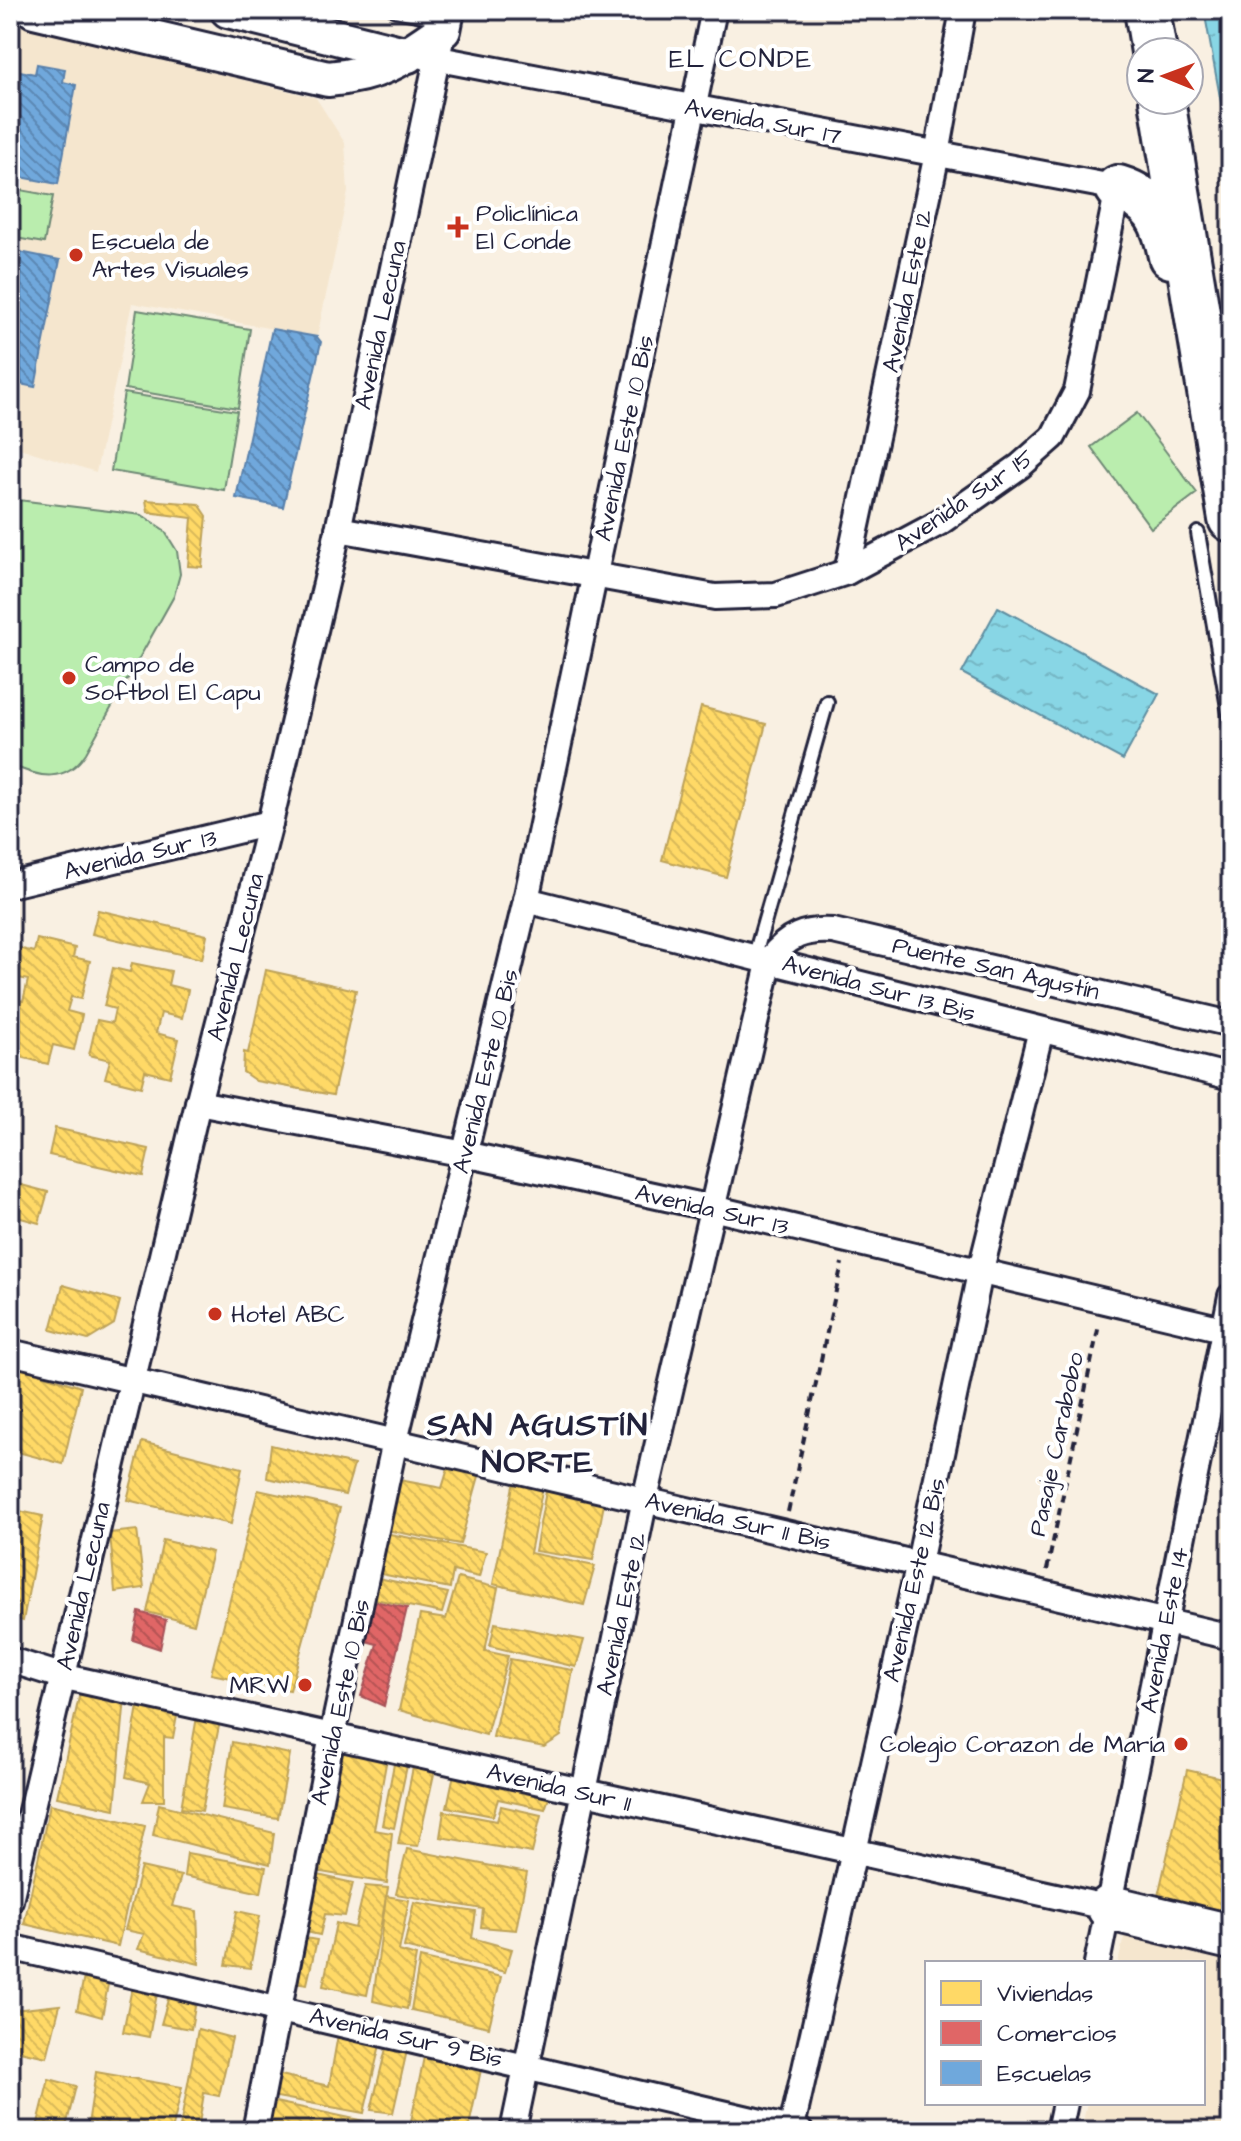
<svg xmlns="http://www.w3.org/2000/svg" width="1241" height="2141" viewBox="0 0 1241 2141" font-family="'Architects Daughter',sans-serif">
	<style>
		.built { fill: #f5e6ce }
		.grass { fill: #baedae; stroke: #6e8874; stroke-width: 2 }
		.water { fill: url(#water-ripples); stroke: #5f8ea1; stroke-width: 2 }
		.homes { fill: url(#homes-back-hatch); stroke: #bda259; stroke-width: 2 }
		.shops { fill: url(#shops-back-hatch); stroke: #a75259; stroke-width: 2 }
		.schools { fill: url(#schools-back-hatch); stroke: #5880ac; stroke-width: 2 }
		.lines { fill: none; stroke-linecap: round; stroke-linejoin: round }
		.lane-casing { stroke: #22223b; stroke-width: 18 }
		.street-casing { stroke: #22223b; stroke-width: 30 }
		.secondary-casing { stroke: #22223b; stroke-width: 40 }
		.highway-casing { stroke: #22223b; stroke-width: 50 }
		.path { stroke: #22223b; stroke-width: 4; stroke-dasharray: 8 6; stroke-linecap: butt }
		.lane { stroke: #fff; stroke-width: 12 }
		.street { stroke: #fff; stroke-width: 24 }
		.secondary { stroke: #fff; stroke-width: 34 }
		.highway { stroke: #fff; stroke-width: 44 }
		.poi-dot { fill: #c8321e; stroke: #fff; stroke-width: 3 }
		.labels { text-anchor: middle; stroke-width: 8; stroke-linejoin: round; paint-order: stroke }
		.street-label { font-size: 24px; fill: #22223b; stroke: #fff }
		.poi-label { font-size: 24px; fill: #22223b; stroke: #fff; text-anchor: start }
		.neighbourhood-label { font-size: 26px; letter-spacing: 2px; fill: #22223b; stroke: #fff }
		.district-label { font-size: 32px; font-weight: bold; letter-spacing: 2px; fill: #22223b; stroke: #fff }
	</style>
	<defs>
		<pattern id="water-ripples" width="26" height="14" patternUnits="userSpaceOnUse" patternTransform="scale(2)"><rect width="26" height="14" fill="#88d6e5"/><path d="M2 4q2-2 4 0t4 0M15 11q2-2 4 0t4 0" fill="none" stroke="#75b7c5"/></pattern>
		<pattern id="homes-back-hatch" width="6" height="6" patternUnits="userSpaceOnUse" patternTransform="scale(2)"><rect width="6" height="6" fill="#ffd966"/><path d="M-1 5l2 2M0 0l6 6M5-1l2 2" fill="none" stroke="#daba59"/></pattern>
		<pattern id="shops-back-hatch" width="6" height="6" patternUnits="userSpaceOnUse" patternTransform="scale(2)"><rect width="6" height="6" fill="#e06666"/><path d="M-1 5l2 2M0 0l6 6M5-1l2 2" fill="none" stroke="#b55455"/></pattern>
		<pattern id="schools-back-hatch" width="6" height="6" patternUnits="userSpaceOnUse" patternTransform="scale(2)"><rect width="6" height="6" fill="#6fa8dc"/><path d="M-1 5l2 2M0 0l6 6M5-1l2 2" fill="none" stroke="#5b88b4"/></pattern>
	</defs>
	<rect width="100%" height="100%" fill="#f9f0e2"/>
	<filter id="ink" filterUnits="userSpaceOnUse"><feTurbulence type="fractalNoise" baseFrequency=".0125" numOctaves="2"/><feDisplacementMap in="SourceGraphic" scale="16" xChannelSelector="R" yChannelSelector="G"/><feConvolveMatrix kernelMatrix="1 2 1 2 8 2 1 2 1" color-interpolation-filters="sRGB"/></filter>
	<g filter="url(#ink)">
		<g class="built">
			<polygon points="10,22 316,98 345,143 348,192 317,337 132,303 96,472 10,445"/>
			<polygon points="1125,1932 1231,1958 1231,2131 1081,2131 1087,2103 1203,2103 1203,1963 1118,1963"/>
		</g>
		<g class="grass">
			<polygon points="10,188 53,196 44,243 10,237"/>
			<polygon points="137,310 250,329 238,408 125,389"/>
			<polygon points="124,393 237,411 224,490 111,471"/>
			<polygon points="1137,413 1197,493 1151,528 1091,447"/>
			<path d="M10 499 142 515 164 530 177 551 180 574 174 596 86 753C66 784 38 778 10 764Z"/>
		</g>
		<g class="water">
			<polygon points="1204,10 1231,10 1231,157"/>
			<polygon points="998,607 1159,694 1123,760 962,673"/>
		</g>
		<g class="homes">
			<polygon points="146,500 199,504 207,516 202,567 188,566 192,518 148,512"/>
			<polygon points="701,707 766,724 726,877 662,860"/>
			<polygon points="98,910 207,935 202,959 92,934"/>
			<polygon points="37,939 75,948 73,957 90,961 81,999 71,997 67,1011 82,1015 74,1050 53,1045 48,1064 13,1055 16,1039 10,1038 10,998 23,1001 28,980 10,976 14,947 34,952"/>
			<polygon points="132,963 171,971 168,985 188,990 182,1018 161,1013 156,1033 179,1039 170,1077 145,1071 141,1087 105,1078 110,1060 89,1055 97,1020 112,1023 115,1009 104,1006 113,968 130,972"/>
			<polygon points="266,970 356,990 333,1095 256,1081 243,1072 244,1052 248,1053"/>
			<polygon points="55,1128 149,1149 143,1176 49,1155"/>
			<polygon points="10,1182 48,1192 39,1223 10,1215"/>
			<polygon points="63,1285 120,1301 114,1324 88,1340 51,1330"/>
			<polygon points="10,1364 81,1387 63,1464 10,1450"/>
			<polygon points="142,1442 242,1468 231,1524 127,1500"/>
			<polygon points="271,1445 354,1465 345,1495 267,1478"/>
			<polygon points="450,1462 481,1469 460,1544 381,1529 394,1479 442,1488"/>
			<polygon points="514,1481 543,1486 530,1553 595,1566 584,1605 493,1584"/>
			<polygon points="258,1490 340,1508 290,1690 211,1674"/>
			<polygon points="546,1491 604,1504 593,1560 535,1551"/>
			<polygon points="10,1509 43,1516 23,1621 10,1617"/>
			<polygon points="137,1530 144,1588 115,1592 110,1533"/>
			<polygon points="379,1532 486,1552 479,1577 453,1571 450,1588 371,1572"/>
			<polygon points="163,1540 212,1552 194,1624 147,1612"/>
			<polygon points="369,1576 448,1593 442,1613 365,1597"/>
			<polygon points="458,1578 498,1588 485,1651 508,1656 486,1735 399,1710 420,1615 446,1619"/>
			<polygon points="495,1623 584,1640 576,1667 490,1646"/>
			<polygon points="510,1659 573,1670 561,1736 544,1747 493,1737"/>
			<polygon points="81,1688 125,1697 115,1809 57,1797"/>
			<polygon points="139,1700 178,1710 173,1738 164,1737 164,1801 143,1801 150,1783 126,1777"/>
			<polygon points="198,1711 221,1716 202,1811 181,1808"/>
			<polygon points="232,1742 290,1754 278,1818 222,1809"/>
			<polygon points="336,1744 387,1758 374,1830 392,1833 387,1883 309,1870"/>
			<polygon points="395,1759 408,1761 394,1828 382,1825"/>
			<polygon points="414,1762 436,1765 418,1846 398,1844"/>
			<polygon points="455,1769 550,1795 545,1809 498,1799 493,1816 447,1807"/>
			<polygon points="1187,1770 1231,1780 1231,1913 1158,1896"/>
			<polygon points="50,1804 145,1826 118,1946 24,1924"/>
			<polygon points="159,1804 274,1833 270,1864 153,1835"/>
			<polygon points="501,1806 541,1815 532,1853 440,1837 444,1811 497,1821"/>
			<polygon points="407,1849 527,1873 516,1930 481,1927 483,1909 396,1894"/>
			<polygon points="187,1853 266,1867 261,1893 184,1876"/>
			<polygon points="141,1867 181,1876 172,1906 197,1911 199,1964 138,1949 144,1934 125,1930"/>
			<polygon points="318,1875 353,1883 345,1916 325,1914 320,1935 301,1931"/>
			<polygon points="365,1886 388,1888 367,1995 323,1986 336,1923 355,1928"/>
			<polygon points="386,1896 409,1900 399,1951 416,1956 407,2009 373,2001"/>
			<polygon points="414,1902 476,1912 472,1938 512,1949 505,1972 404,1947"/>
			<polygon points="237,1911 260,1916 250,1968 226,1965"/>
			<polygon points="294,1936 317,1940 307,1984 286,1981"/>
			<polygon points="420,1958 501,1977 489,2027 411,2010"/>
			<polygon points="84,1977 109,1979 102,2017 77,2010"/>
			<polygon points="133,1983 158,1988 149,2037 123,2032"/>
			<polygon points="169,1996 196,2001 191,2029 161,2024"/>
			<polygon points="60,2005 47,2057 10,2049 14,2010"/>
			<polygon points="198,2029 232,2038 219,2096 204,2093 198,2130 180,2127"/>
			<polygon points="339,2029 382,2036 364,2113 266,2095 272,2073 329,2086"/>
			<polygon points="388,2040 408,2046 393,2113 371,2110"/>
			<polygon points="425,2052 482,2065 468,2131 409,2131"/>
			<polygon points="96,2072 182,2087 172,2131 87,2131"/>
			<polygon points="49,2079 76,2086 65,2131 36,2131"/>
			<polygon points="266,2100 364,2121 361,2131 261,2131"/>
		</g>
		<g class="shops">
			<polygon points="365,1599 407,1608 384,1706 361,1696 377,1644 358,1639"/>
			<polygon points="139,1612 166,1620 160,1649 133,1640"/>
		</g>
		<g class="schools">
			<polygon points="37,64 65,69 63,82 76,85 58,184 10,175 10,69 35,74"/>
			<polygon points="10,250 60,260 35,387 10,382"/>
			<polygon points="272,329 317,337 321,342 283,507 236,498"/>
		</g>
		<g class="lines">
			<defs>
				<g id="lane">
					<polyline points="395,10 443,19"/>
					<polyline points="1198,533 1231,725"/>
					<polyline points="755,955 827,702"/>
				</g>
				<g id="street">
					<polyline points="338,529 715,597 776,595 847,572 939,523 1020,466 1053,437 1077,391 1118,188 423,56"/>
					<polyline points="847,572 937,154 963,10"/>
					<polyline points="10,885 270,823"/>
					<polyline points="526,900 1231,1077"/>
					<polyline points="198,1103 465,1154 712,1208 1223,1329"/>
					<polyline points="10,1352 1231,1637"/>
					<polyline points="10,1660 61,1676 1110,1908"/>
					<polyline points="10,1900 198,1103 270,823 334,549 443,30"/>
					<polyline points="10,1947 800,2131"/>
					<polyline points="1097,1963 1231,1296"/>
					<polyline points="255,2131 332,1736 395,1441 526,900 714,10"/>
					<path d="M513 2131 645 1499 770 959C788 936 804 929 833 931L1231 1024"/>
					<polyline points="791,2131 919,1563 980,1273 1041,1030"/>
					<polyline points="1059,2131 1065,2103"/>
				</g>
				<g id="secondary">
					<path d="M34 10 328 79C380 75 402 59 443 30L447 10"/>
					<polyline points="228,10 408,55"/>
				</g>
				<g id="highway">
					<polyline points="1147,10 1154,52"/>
					<polyline points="1162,100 1231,519"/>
					<path d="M1118 188C1154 199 1164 221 1171 256"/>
					<polyline points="1110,1908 1231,1937"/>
				</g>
			</defs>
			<use href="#lane" class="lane-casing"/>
			<use href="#street" class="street-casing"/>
			<use href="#secondary" class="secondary-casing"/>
			<use href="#highway" class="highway-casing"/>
			<g class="path">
				<polyline points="788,1512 842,1263"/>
				<polyline points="1047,1570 1099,1325"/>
			</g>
			<use href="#lane" class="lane"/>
			<use href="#street" class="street"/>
			<use href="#secondary" class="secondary"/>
			<use href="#highway" class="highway"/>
		</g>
	</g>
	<g class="poi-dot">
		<path d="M454 215h8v8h8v8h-8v8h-8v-8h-8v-8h8z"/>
		<circle cx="76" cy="255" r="8"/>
		<circle cx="69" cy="678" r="8"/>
		<circle cx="215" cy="1314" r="8"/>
		<circle cx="305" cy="1685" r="8"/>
		<circle cx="1181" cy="1744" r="8"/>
	</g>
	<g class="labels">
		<g class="street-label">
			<text transform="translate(763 121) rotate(11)" y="8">Avenida Sur 17</text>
			<text transform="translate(907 291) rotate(-78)" y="8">Avenida Este 12</text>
			<text transform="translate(380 325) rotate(-78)" y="8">Avenida Lecuna</text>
			<text transform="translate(624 438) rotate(-78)" y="8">Avenida Este 10 Bis</text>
			<text transform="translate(964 500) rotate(-34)" y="8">Avenida Sur 15</text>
			<text transform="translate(140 854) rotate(-13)" y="8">Avenida Sur 13</text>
			<text transform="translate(235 957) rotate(-76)" y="8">Avenida Lecuna</text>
			<text transform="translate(996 968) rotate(13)" y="8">Puente San Agustín</text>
			<text transform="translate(879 988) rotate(15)" y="8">Avenida Sur 13 Bis</text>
			<text transform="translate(485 1071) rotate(-76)" y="8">Avenida Este 10 Bis</text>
			<text transform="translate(712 1209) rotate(13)" y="8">Avenida Sur 13</text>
			<text transform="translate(1056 1444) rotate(-78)" y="8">Pasaje Carabobo</text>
			<text transform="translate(738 1521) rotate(13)" y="8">Avenida Sur 11 Bis</text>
			<text transform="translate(914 1580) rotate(-77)" y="8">Avenida Este 12 Bis</text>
			<text transform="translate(83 1586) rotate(-77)" y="8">Avenida Lecuna</text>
			<text transform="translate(621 1614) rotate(-78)" y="8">Avenida Este 12</text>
			<text transform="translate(1164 1630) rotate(-79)" y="8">Avenida Este 14</text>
			<text transform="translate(340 1702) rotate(-78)" y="8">Avenida Este 10 Bis</text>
			<text transform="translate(559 1787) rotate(13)" y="8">Avenida Sur 11</text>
			<text transform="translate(406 2037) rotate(13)" y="8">Avenida Sur 9 Bis</text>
		</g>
		<g class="poi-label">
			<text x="476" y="221">Policlínica<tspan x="476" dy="28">El Conde</tspan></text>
			<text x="92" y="249">Escuela de<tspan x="92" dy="28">Artes Visuales</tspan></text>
			<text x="85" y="672">Campo de<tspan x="85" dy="28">Softbol El Capu</tspan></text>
			<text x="231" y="1322">Hotel ABC</text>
			<text x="289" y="1693" text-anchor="end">MRW</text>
			<text x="1165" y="1752" text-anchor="end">Colegio Corazon de María</text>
		</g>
		<g class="neighbourhood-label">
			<text x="741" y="67">EL CONDE</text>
		</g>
		<g class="district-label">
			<text x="538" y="1435">SAN AGUSTÍN<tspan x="538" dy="37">NORTE</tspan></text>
		</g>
	</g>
	<rect width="1241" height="2141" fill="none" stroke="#fff" stroke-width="40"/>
	<rect x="20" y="20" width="1201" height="2101" fill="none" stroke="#22223b" stroke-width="3" filter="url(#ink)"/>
	<rect x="925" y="1961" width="280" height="144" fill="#ffffff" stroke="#a7a7b1" stroke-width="2"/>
	<rect x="941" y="1981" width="40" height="24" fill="#ffd966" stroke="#a7a7b1" stroke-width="2"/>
	<text x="997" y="2001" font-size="24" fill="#22223b">Viviendas</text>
	<rect x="941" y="2021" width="40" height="24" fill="#e06666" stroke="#a7a7b1" stroke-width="2"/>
	<text x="997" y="2041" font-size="24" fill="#22223b">Comercios</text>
	<rect x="941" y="2061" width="40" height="24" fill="#6fa8dc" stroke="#a7a7b1" stroke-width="2"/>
	<text x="997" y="2081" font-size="24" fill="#22223b">Escuelas</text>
	<g transform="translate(1165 76) rotate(271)"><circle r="38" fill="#ffffff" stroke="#a7a7b1" stroke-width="2"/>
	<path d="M0-6L14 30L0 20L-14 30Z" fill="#c8321e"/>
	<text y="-12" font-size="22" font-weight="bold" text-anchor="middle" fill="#22223b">N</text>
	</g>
</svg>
